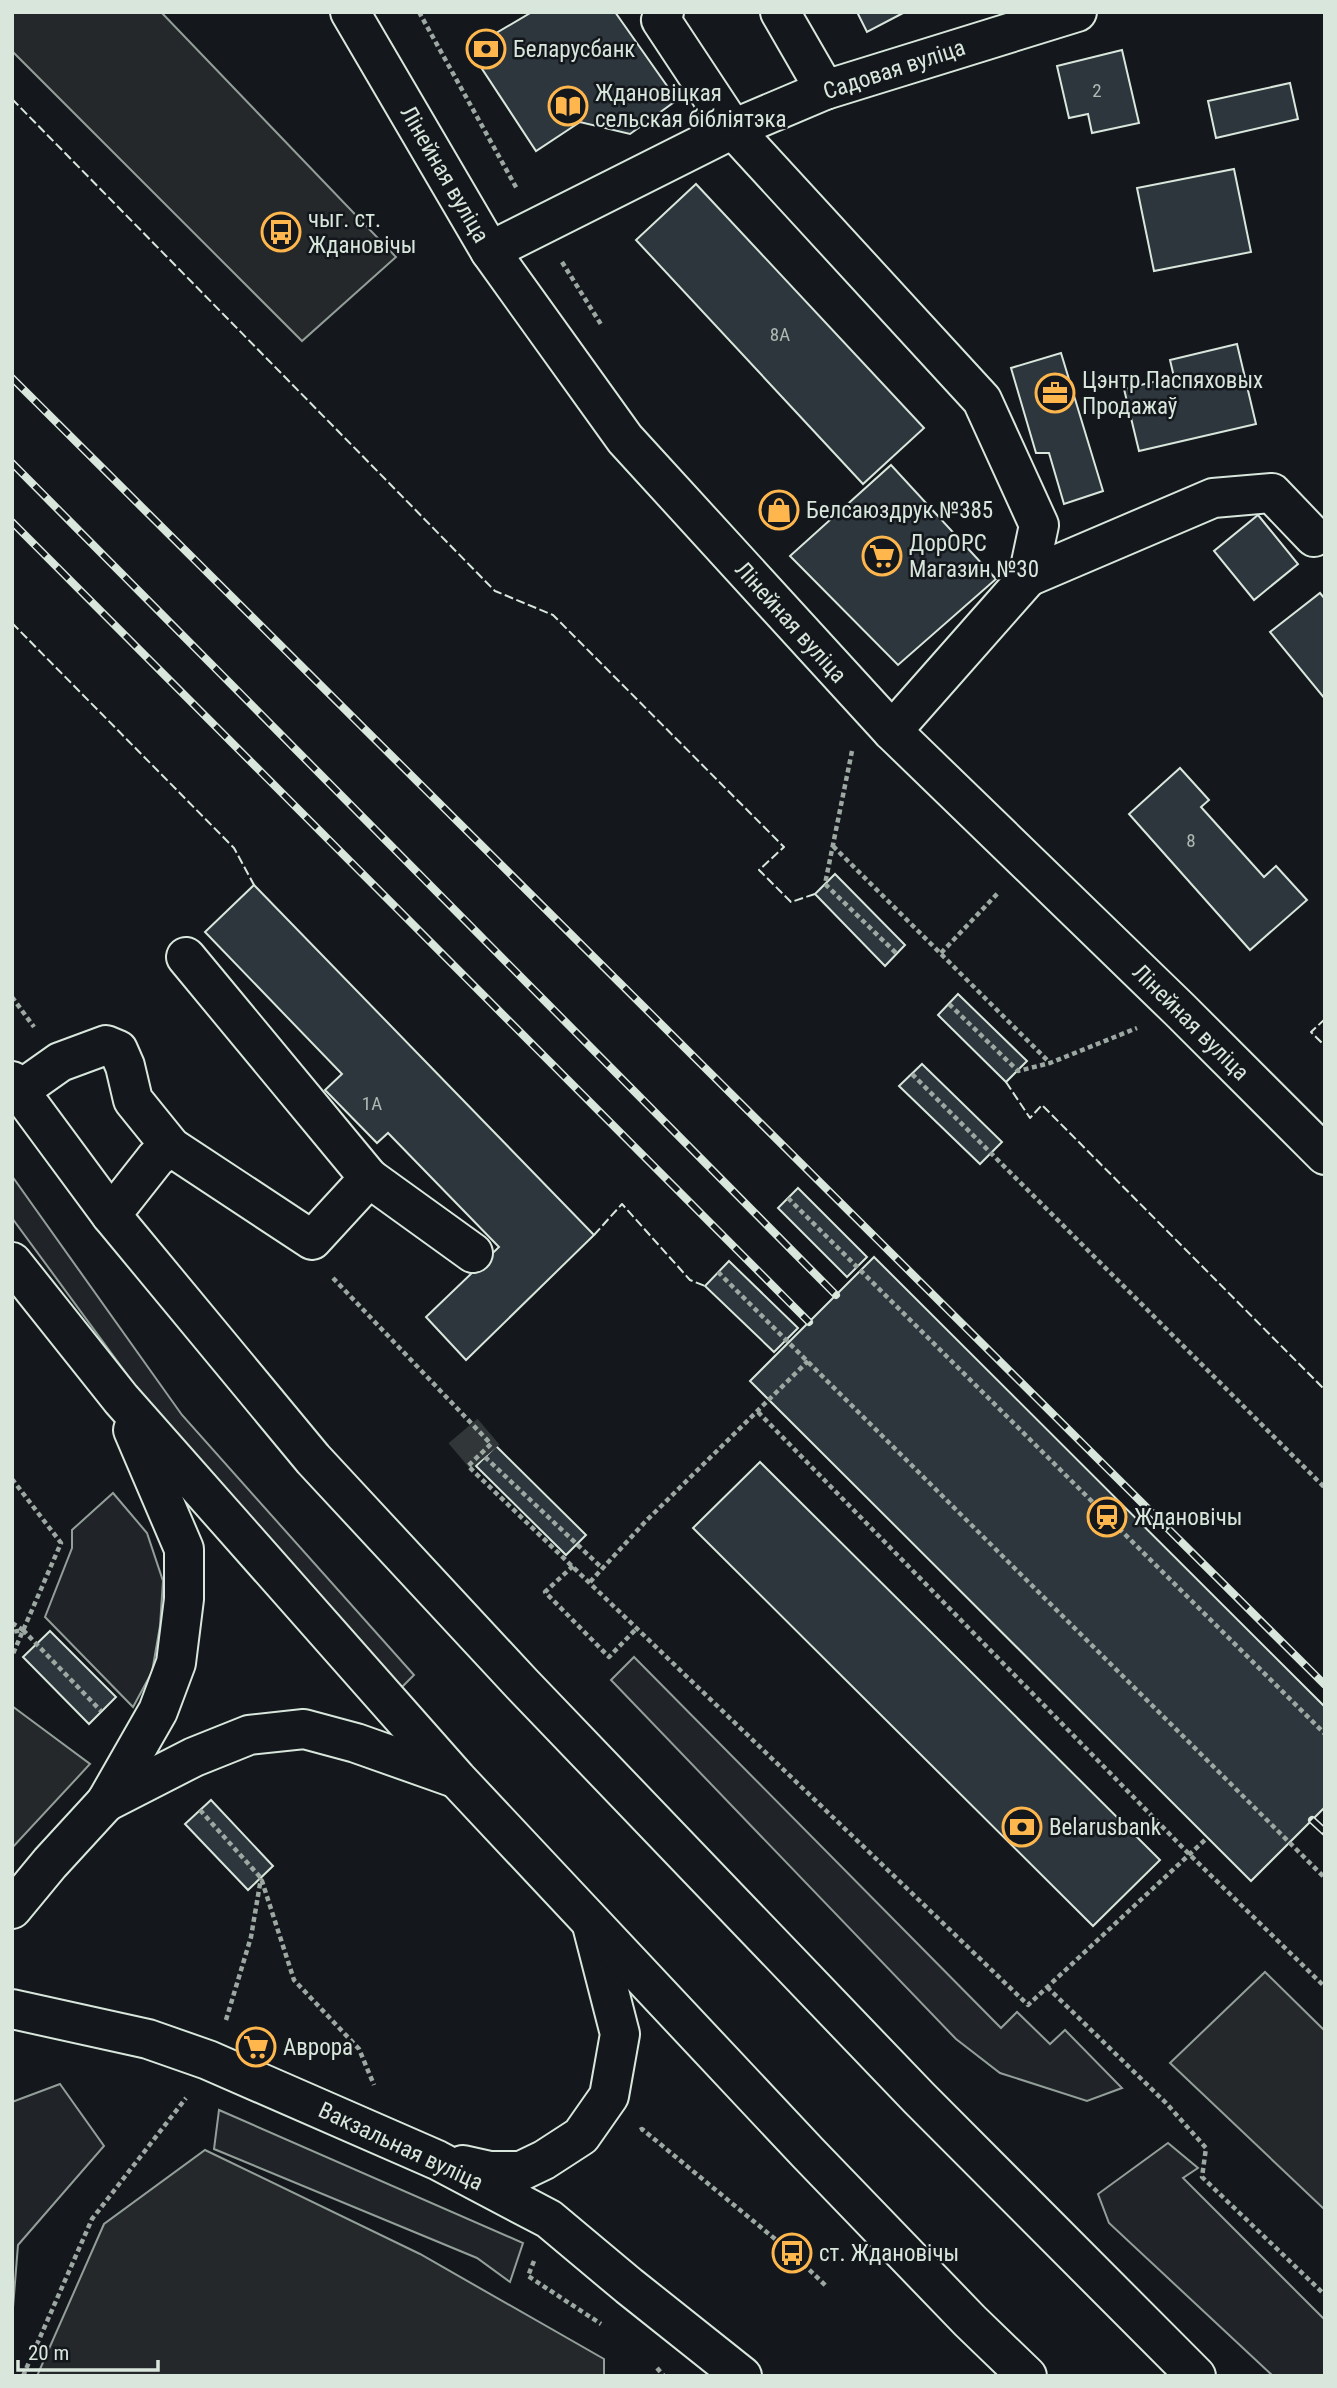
<svg xmlns="http://www.w3.org/2000/svg" width="1337" height="2388" viewBox="0 0 1337 2388" font-family="'Roboto Condensed',sans-serif">
	<style>
		.green { fill: #202428; stroke: #939e99; stroke-width: 2 }
		.parking { fill: #24282b; stroke: #939e99; stroke-width: 2 }
		.building { fill: #2c363c; stroke: #d8e6dc; stroke-width: 2 }
		.lines { fill: none; stroke-linecap: round; stroke-linejoin: round }
		.minor-tunnel { stroke: #313739; stroke-width: 38; stroke-dasharray: 38 19; stroke-linecap: butt }
		.minor-casing { stroke: #d8e6dc; stroke-width: 42 }
		.major-casing { stroke: #d8e6dc; stroke-width: 42 }
		.highway-casing { stroke: #d8e6dc; stroke-width: 42 }
		.path { stroke: #9da8a2; stroke-width: 4.5; stroke-dasharray: 5 3.5; stroke-linecap: butt }
		.minor { stroke: #14181c; stroke-width: 38 }
		.major { stroke: #14181c; stroke-width: 38 }
		.highway { stroke: #14181c; stroke-width: 38 }
		.rail-casing { stroke: #d8e6dc; stroke-width: 8 }
		.rail { stroke: #14181c; stroke-width: 5; stroke-dasharray: 16; stroke-linecap: butt }
		.fence { stroke: #d8e6dc; stroke-width: 2; stroke-dasharray: 9 3.5; stroke-linecap: butt }
		.labels { text-anchor: middle; stroke-width: 5; stroke-linejoin: round; paint-order: stroke }
		.number-label { font-size: 19px; fill: #adbab4 }
		.poi-label { font-size: 23px; fill: #d8e6dc; stroke: #14181c; text-anchor: start }
		.street-label { font-size: 23px; fill: #d8e6dc; stroke: #14181c }
	</style>
	<rect width="100%" height="100%" fill="#14181c"/>
	<g class="green">
		<polygon points="12,1176 182,1415 414,1675 398,1691 184,1452 12,1218"/>
		<polygon points="113,1493 147,1533 163,1581 160,1626 152,1672 133,1707 45,1617 72,1548 72,1530"/>
		<polygon points="634,1657 1001,2028 1017,2012 1050,2044 1065,2030 1122,2088 1087,2101 1000,2073 956,2039 611,1680"/>
		<polygon points="60,2084 104,2146 18,2245 12,2320 12,2102"/>
		<polygon points="219,2110 523,2243 510,2282 477,2258 214,2149"/>
		<polygon points="1168,2143 1198,2168 1183,2178 1325,2320 1325,2376 1273,2376 1109,2223 1098,2194"/>
	</g>
	<g class="parking">
		<polygon points="12,12 161,12 396,257 302,341 12,51"/>
		<polygon points="12,1706 90,1764 12,1848"/>
		<polygon points="1265,1972 1325,2031 1325,2210 1170,2063"/>
		<polygon points="205,2150 420,2254 604,2359 604,2376 37,2376 104,2224"/>
	</g>
	<g class="building">
		<polygon points="532,12 615,12 677,100 630,134 580,122 536,151 469,49"/>
		<polygon points="857,12 905,12 867,32"/>
		<polygon points="1122,50 1139,123 1092,133 1088,114 1069,118 1057,66"/>
		<polygon points="1290,83 1298,119 1216,138 1208,101"/>
		<polygon points="1234,169 1251,252 1154,271 1137,188"/>
		<polygon points="696,184 924,428 863,484 636,240"/>
		<polygon points="1237,344 1256,424 1139,451 1124,389 1174,377 1170,360"/>
		<polygon points="1061,353 1103,491 1064,504 1049,453 1036,453 1011,368"/>
		<polygon points="891,465 996,579 898,665 790,556"/>
		<polygon points="1258,515 1298,564 1254,600 1214,551"/>
		<polygon points="1320,593 1325,599 1325,699 1270,632"/>
		<polygon points="1180,768 1209,800 1201,807 1264,877 1276,866 1307,900 1250,950 1129,814"/>
		<polygon points="835,874 905,945 885,966 815,894"/>
		<polygon points="254,885 594,1235 466,1360 426,1317 499,1247 388,1133 377,1143 325,1090 342,1074 205,932"/>
		<polygon points="958,994 1027,1061 1006,1082 938,1015"/>
		<polygon points="922,1064 1002,1142 980,1164 899,1086"/>
		<polygon points="798,1188 867,1257 847,1277 778,1208"/>
		<polygon points="874,1257 1325,1707 1325,1807 1251,1881 750,1381"/>
		<polygon points="729,1261 798,1328 774,1352 705,1286"/>
		<polygon points="496,1446 586,1535 566,1555 476,1466"/>
		<polygon points="760,1462 1160,1860 1093,1926 693,1528"/>
		<polygon points="50,1631 116,1697 89,1724 23,1657"/>
		<polygon points="211,1800 273,1866 248,1890 185,1824"/>
	</g>
	<g class="lines">
		<polyline class="minor-tunnel" points="463,1431 485,1457"/>
		<defs>
			<g id="minor">
				<polyline points="350,12 490,251 625,439 892,731 1180,1010 1325,1155"/>
				<polyline points="664,12 661,20 733,129 982,400 1039,525 1028,577 892,731"/>
				<polyline points="780,12 825,90"/>
				<polyline points="490,251 733,129 825,90 1077,12"/>
				<polyline points="1028,577 1213,498 1272,493 1314,537"/>
				<polyline points="19,1091 60,1062 106,1045 118,1050 125,1066 133,1100 171,1147 312,1240 369,1178 186,957"/>
				<polyline points="369,1178 473,1253"/>
				<polyline points="111,1215 156,1158 171,1147"/>
				<polyline points="12,2009 148,2039 208,2060 437,2160 549,2219 629,2286 742,2376"/>
				<polyline points="463,2165 490,2171 521,2171 544,2160 581,2136 609,2096 620,2034 592,1925"/>
			</g>
			<polyline id="major" points="12,1909 50,1863 106,1802"/>
			<g id="highway">
				<polyline points="12,1081 111,1215 313,1459 522,1684 919,2098 1196,2376"/>
				<polyline points="12,1262 121,1399 457,1779 808,2153 970,2321 1027,2376"/>
				<polyline points="106,1802 158,1711 176,1663 184,1599 184,1549 133,1430"/>
				<polyline points="106,1802 194,1757 249,1735 304,1729 356,1743 455,1778"/>
			</g>
		</defs>
		<use href="#minor" class="minor-casing"/>
		<use href="#major" class="major-casing"/>
		<use href="#highway" class="highway-casing"/>
		<g class="path">
			<polyline points="419,12 517,189"/>
			<polyline points="562,262 602,326"/>
			<polyline points="852,751 825,884 897,954"/>
			<polyline points="833,846 1050,1063"/>
			<polyline points="941,953 998,893"/>
			<polyline points="12,997 34,1027"/>
			<polyline points="949,1004 1018,1071 1050,1063 1137,1028"/>
			<polyline points="912,1074 1325,1488"/>
			<polyline points="788,1198 1325,1734"/>
			<polyline points="718,1272 1325,1878"/>
			<polyline points="333,1278 491,1444 468,1466 1028,2005 1207,1838"/>
			<polyline points="758,1412 1189,1854 1325,1987"/>
			<polyline points="485,1457 602,1568"/>
			<polyline points="12,1479 61,1543 12,1656"/>
			<polyline points="573,1566 545,1592 609,1657 637,1628"/>
			<polyline points="590,1582 645,1522 808,1361"/>
			<polyline points="12,1623 23,1630 12,1632"/>
			<polyline points="23,1630 101,1711"/>
			<polyline points="200,1810 261,1878 294,1980 359,2049 374,2085"/>
			<polyline points="1047,1987 1166,2103 1206,2148 1202,2177 1325,2295"/>
			<polyline points="226,2020 251,1937 261,1878"/>
			<polyline points="640,2130 642,2129 792,2253 826,2286"/>
			<polyline points="534,2261 528,2276 601,2324"/>
			<polyline points="657,2368 664,2376"/>
			<polyline points="23,2376 92,2219 186,2098"/>
		</g>
		<use href="#minor" class="minor"/>
		<use href="#major" class="major"/>
		<use href="#highway" class="highway"/>
		<defs>
			<g id="rail">
				<polyline points="12,378 1325,1685"/>
				<polyline points="12,463 836,1295"/>
				<polyline points="12,522 809,1322"/>
				<polyline points="1312,1820 1325,1832"/>
			</g>
		</defs>
		<use href="#rail" class="rail-casing"/>
		<use href="#rail" class="rail"/>
		<g class="fence">
			<polyline points="12,99 495,591 553,615 784,847 759,870 791,902 815,894"/>
			<polyline points="12,623 234,848 254,885"/>
			<polyline points="1325,1019 1311,1032 1325,1046"/>
			<polyline points="1006,1082 1030,1118 1042,1105 1325,1390"/>
			<polyline points="594,1235 622,1204 690,1280 705,1286"/>
		</g>
	</g>
	<defs>
		<symbol id="bank-ring" viewBox="-11 -11 22 22"><circle r="9.5" fill="#14181c" stroke="#ffb74d" stroke-width="1.5"/><path d="M-6-4H6V4H-6ZM0-2.3a2.3 2.3 0 1 0 0 4.6a2.3 2.3 0 1 0 0-4.6Z" fill="#ffb74d"/></symbol>
		<symbol id="library-ring" viewBox="-11 -11 22 22"><circle r="9.5" fill="#14181c" stroke="#ffb74d" stroke-width="1.5"/><path d="M-6-4Q-3-5.5-.7-3.5V5Q-3 3-6 4ZM6-4Q3-5.5 .7-3.5V5Q3 3 6 4Z" fill="#ffb74d"/></symbol>
		<symbol id="bus-ring" viewBox="-11 -11 22 22"><circle r="9.5" fill="#14181c" stroke="#ffb74d" stroke-width="1.5"/><path d="M-5-6H5V4H4V6H2V4H-2V6H-4V4H-5ZM-3.5-4V0h7V-4ZM-3.5 1.2v1.5H-2V1.2ZM2 1.2v1.5H3.5V1.2Z" fill="#ffb74d"/></symbol>
		<symbol id="office-ring" viewBox="-11 -11 22 22"><circle r="9.5" fill="#14181c" stroke="#ffb74d" stroke-width="1.5"/><path d="M-6-3h4V-5.5h4V-3h4V5H-6ZM-1-4.5V-3h2v-1.5ZM-6 0V1H6V0Z" fill="#ffb74d"/></symbol>
		<symbol id="shop-ring" viewBox="-11 -11 22 22"><circle r="9.5" fill="#14181c" stroke="#ffb74d" stroke-width="1.5"/><path d="M-5-2.5h2.3a2.7 3.5 0 0 1 5.4 0H5L5.5 6h-11ZM-1.5-2.5h3a1.5 2.3 0 0 0-3 0Z" fill="#ffb74d"/></symbol>
		<symbol id="supermarket-ring" viewBox="-11 -11 22 22"><circle r="9.5" fill="#14181c" stroke="#ffb74d" stroke-width="1.5"/><path d="M-6-5.5h2.5l.6 2H6L4.5 2H-2.5L-4.4-4H-6ZM-1.5 3.2a1.3 1.3 0 1 0 .1 0ZM3 3.2a1.3 1.3 0 1 0 .1 0Z" fill="#ffb74d"/></symbol>
		<symbol id="station-ring" viewBox="-11 -11 22 22"><circle r="9.5" fill="#14181c" stroke="#ffb74d" stroke-width="1.5"/><path d="M-3-6H3Q5-6 5-4V2Q5 4 3 4L4.5 6H3L1.5 4h-3L-3 6H-4.5L-3 4Q-5 4-5 2V-4Q-5-6-3-6ZM-3.5-4v3h7v-3ZM-3.5 1v1.5H-2V1ZM2 1v1.5H3.5V1Z" fill="#ffb74d"/></symbol>
	</defs>
	<g fill-rule="evenodd">
		<use href="#bank-ring" x="464" y="27" width="44" height="44"/>
		<use href="#library-ring" x="546" y="84" width="44" height="44"/>
		<use href="#bus-ring" x="259" y="210" width="44" height="44"/>
		<use href="#office-ring" x="1033" y="371" width="44" height="44"/>
		<use href="#shop-ring" x="757" y="488" width="44" height="44"/>
		<use href="#supermarket-ring" x="860" y="534" width="44" height="44"/>
		<use href="#station-ring" x="1085" y="1495" width="44" height="44"/>
		<use href="#bank-ring" x="1000" y="1805" width="44" height="44"/>
		<use href="#supermarket-ring" x="234" y="2025" width="44" height="44"/>
		<use href="#bus-ring" x="770" y="2231" width="44" height="44"/>
	</g>
	<g class="labels">
		<g class="number-label">
			<text x="1097" y="97">2</text>
			<text x="780" y="341">8А</text>
			<text x="1191" y="847">8</text>
			<text x="372" y="1110">1А</text>
		</g>
		<g class="poi-label">
			<text x="513" y="57">Беларусбанк</text>
			<text x="595" y="101">Ждановіцкая<tspan x="595" dy="26">сельская бібліятэка</tspan></text>
			<text x="308" y="227">чыг. ст.<tspan x="308" dy="26">Ждановічы</tspan></text>
			<text x="1082" y="388">Цэнтр Паспяховых<tspan x="1082" dy="26">Продажаў</tspan></text>
			<text x="806" y="518">Белсаюздрук №385</text>
			<text x="909" y="551">ДорОРС<tspan x="909" dy="26">Магазин №30</tspan></text>
			<text x="1134" y="1525">Ждановічы</text>
			<text x="1049" y="1835">Belarusbank</text>
			<text x="283" y="2055">Аврора</text>
			<text x="819" y="2261">ст. Ждановічы</text>
		</g>
		<g class="street-label">
			<text transform="translate(894 69) rotate(-18)" y="8">Садовая вуліца</text>
			<text transform="translate(445 174) rotate(60)" y="8">Лінейная вуліца</text>
			<text transform="translate(791 622) rotate(48)" y="8">Лінейная вуліца</text>
			<text transform="translate(1191 1022) rotate(45)" y="8">Лінейная вуліца</text>
			<text transform="translate(401 2146) rotate(25)" y="8">Вакзальная вуліца</text>
		</g>
	</g>
	<rect width="1337" height="2388" fill="none" stroke="#d8e6dc" stroke-width="28"/>
	<path d="M18 2360v10h140v-10" fill="none" stroke="#d8e6dc" stroke-width="3.5"/>
	<text x="28" y="2360" font-size="21" fill="#d8e6dc" stroke="#14181c" stroke-width="5" paint-order="stroke">20 m</text>
</svg>
